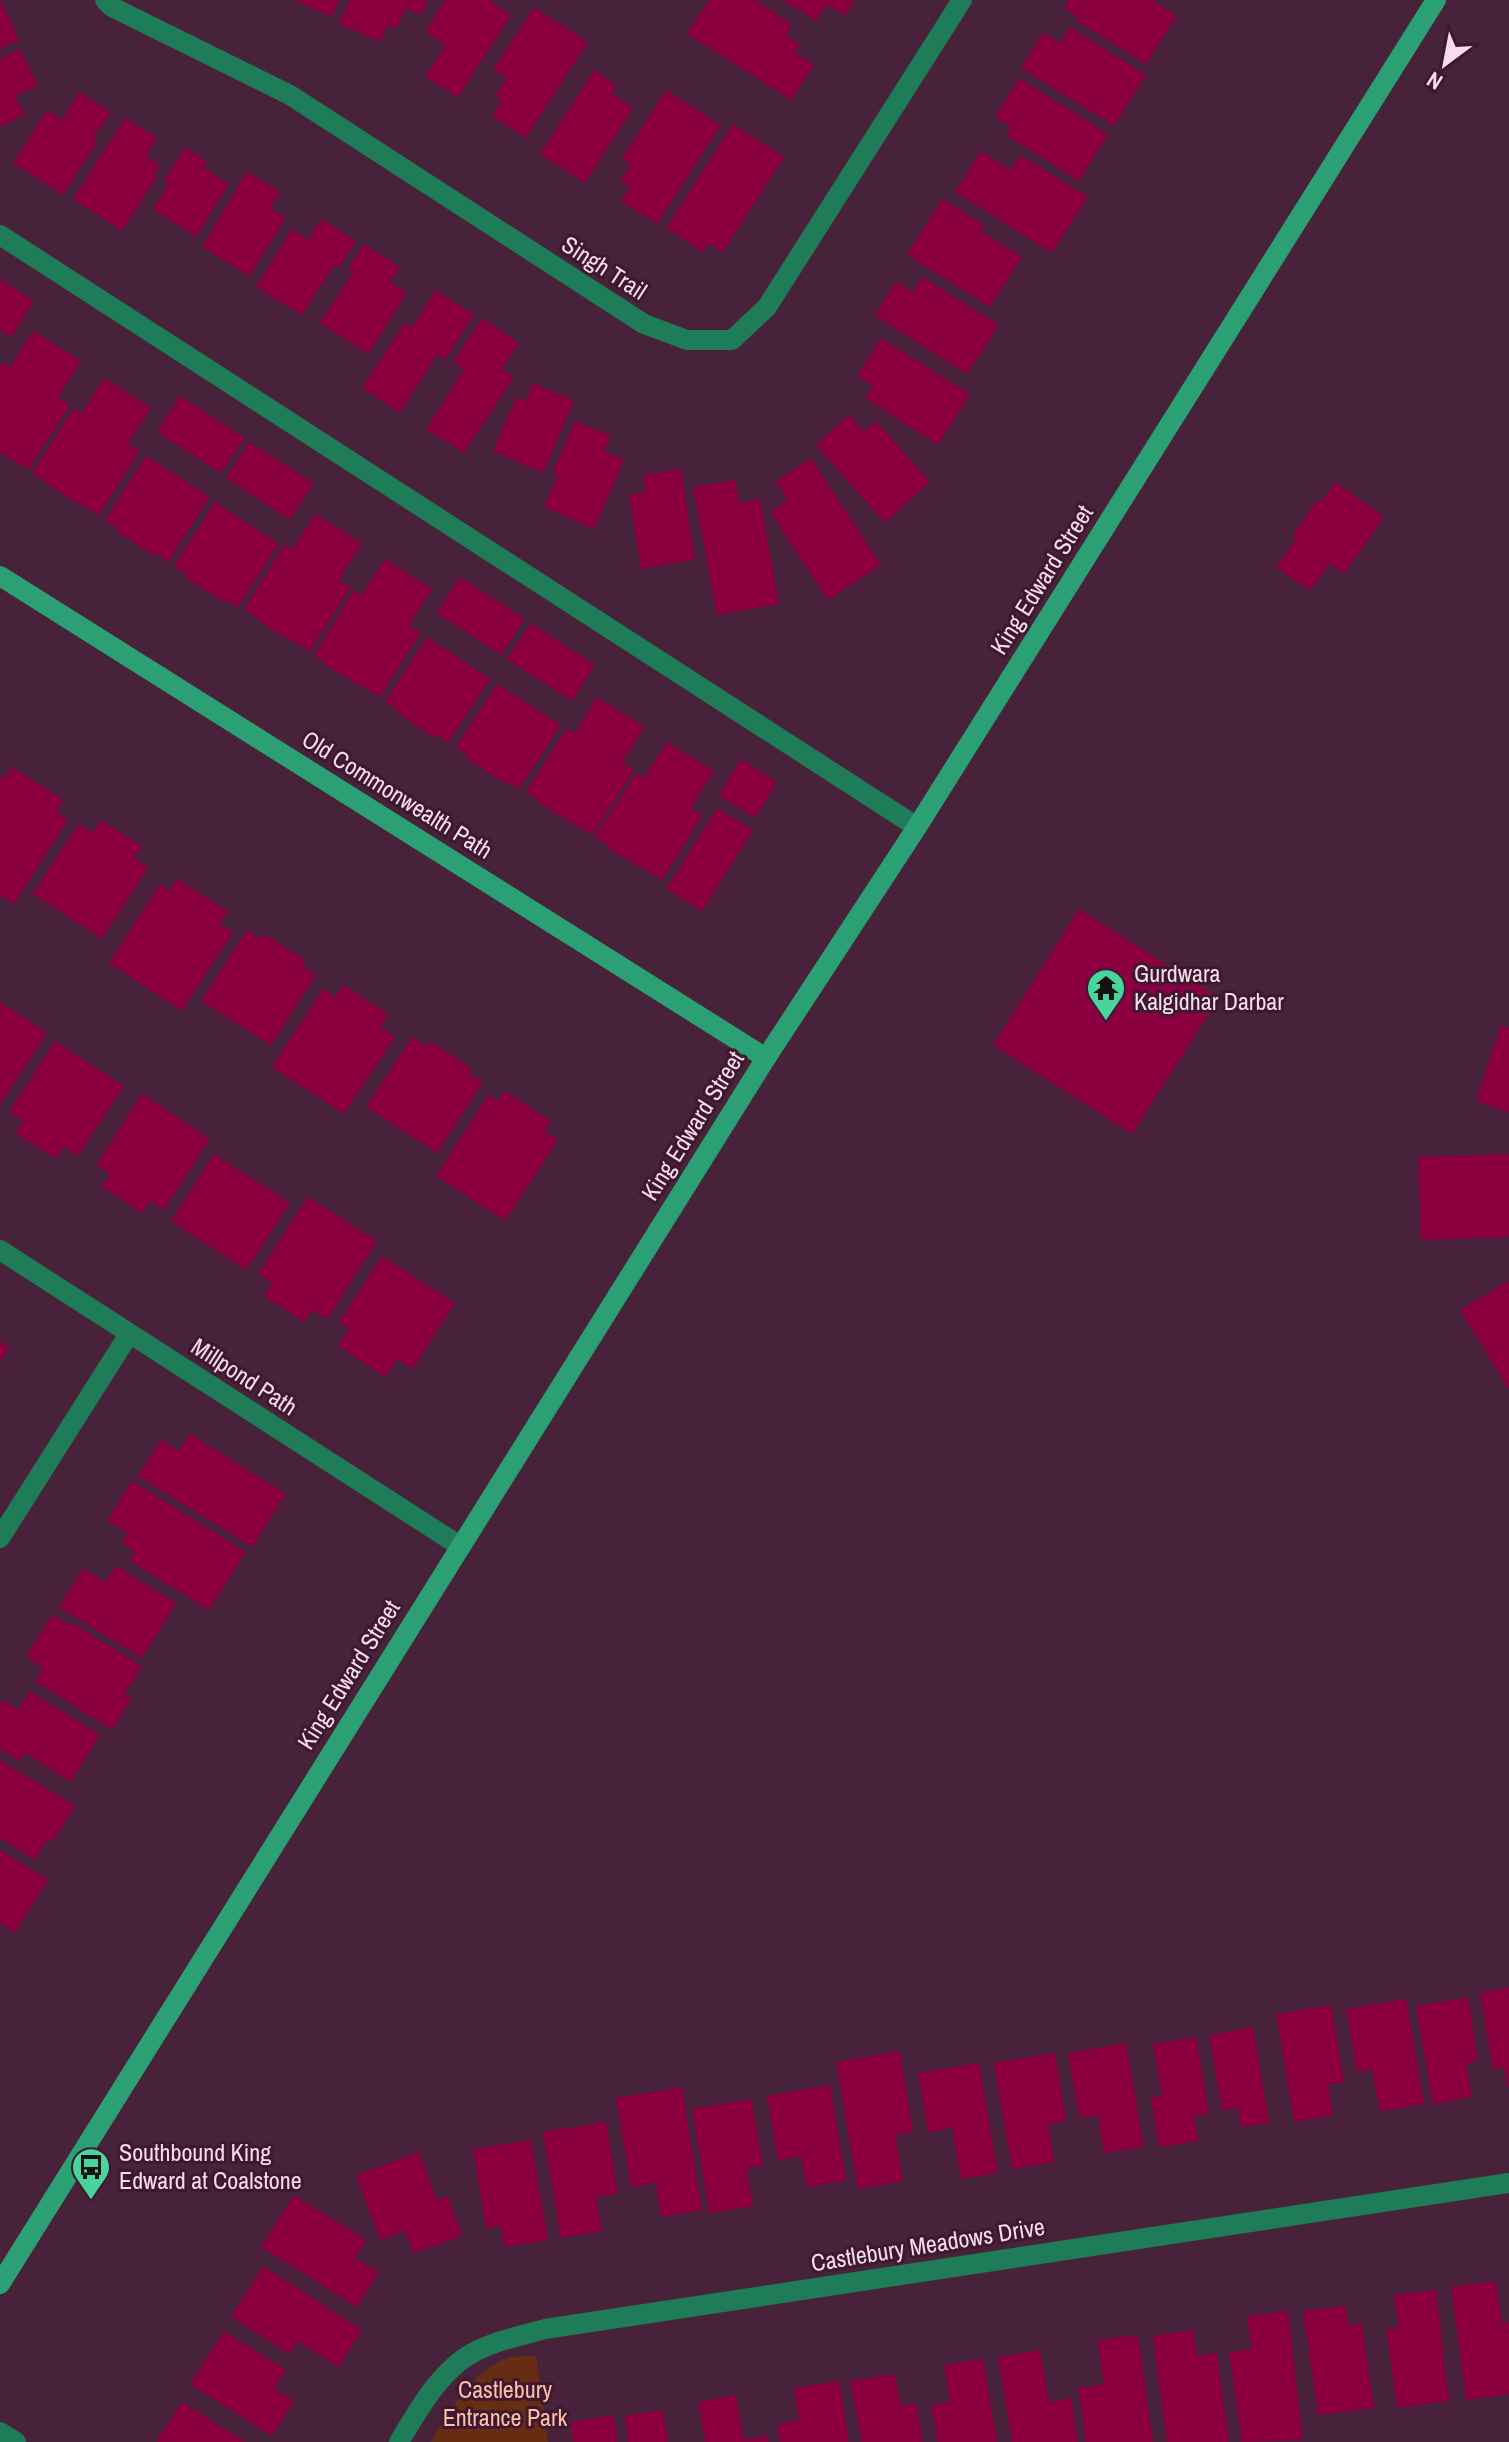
<svg xmlns="http://www.w3.org/2000/svg" width="1509" height="2442" viewBox="0 0 1509 2442" font-family="'Archivo Narrow',sans-serif">
	<style>
		.green { fill: #662d13 }
		.building { fill: #8c0042 }
		.lines { fill: none; stroke-linecap: round; stroke-linejoin: round }
		.lane { stroke: #1f7c59; stroke-width: 20 }
		.street { stroke: #1f7c59; stroke-width: 20 }
		.secondary { stroke: #2aa074; stroke-width: 20 }
		.labels { text-anchor: middle; stroke-width: 6; stroke-linejoin: round; paint-order: stroke }
		.street-label { font-size: 24px; fill: #f7ddeb; stroke: #3d1830 }
		.poi-label { font-size: 24px; fill: #f7ddeb; stroke: #3d1830; text-anchor: start }
		.park-label { font-size: 24px; fill: #fdc0a7; stroke: #3d1830 }
	</style>
	<rect width="100%" height="100%" fill="#48223a"/>
	<path class="green" d="M536 2356 548 2442H431C450 2411 470 2374 505 2359 513 2355 526 2357 536 2356Z"/>
	<g class="building">
		<polygon points="0,0 19,40 0,49"/>
		<polygon points="294,0 339,0 332,17"/>
		<polygon points="350,0 428,0 421,15 406,8 396,29 388,25 380,42 339,24"/>
		<polygon points="445,0 489,0 511,15 458,97 425,77 446,45 425,32"/>
		<polygon points="709,0 755,0 792,24 786,35 800,45 795,53 814,65 791,100 687,34"/>
		<polygon points="783,0 855,0 845,16 827,4 816,21"/>
		<polygon points="1069,0 1153,0 1177,16 1146,64 1077,21 1079,18 1064,8"/>
		<polygon points="534,7 588,42 526,138 492,116 502,100 495,96 507,78 493,70"/>
		<polygon points="1070,27 1146,75 1114,126 1021,68 1043,33 1060,43"/>
		<polygon points="20,49 38,85 15,96 25,114 0,127 0,59"/>
		<polygon points="594,70 617,86 612,94 633,108 585,183 540,154"/>
		<polygon points="1019,78 1108,134 1079,181 1006,135 1011,127 995,117"/>
		<polygon points="666,90 721,125 657,224 621,201 630,187 620,180 631,165 622,159"/>
		<polygon points="79,92 111,112 93,139 97,142 63,195 13,163 47,110 62,120"/>
		<polygon points="125,118 157,138 146,156 160,165 154,174 157,176 122,231 73,199"/>
		<polygon points="733,124 784,157 723,252 708,243 703,252 666,228"/>
		<polygon points="185,147 207,162 204,168 229,184 196,237 153,209 169,184 164,181"/>
		<polygon points="981,151 1011,170 1020,155 1088,197 1052,253 955,192"/>
		<polygon points="247,171 280,192 270,208 286,218 249,276 202,247"/>
		<polygon points="942,199 984,225 981,231 1022,257 990,307 907,255"/>
		<polygon points="321,219 356,241 339,268 334,265 302,315 256,287 292,229 308,240"/>
		<polygon points="364,244 400,267 390,282 407,293 368,354 320,323 353,272 348,269"/>
		<polygon points="923,277 999,325 967,374 875,316 896,281 913,292"/>
		<polygon points="0,279 34,301 11,337 0,330"/>
		<polygon points="436,290 474,315 445,360 437,355 400,413 362,388 405,322 412,327"/>
		<polygon points="482,318 519,343 502,369 514,377 464,453 426,429 464,369 453,362"/>
		<polygon points="33,331 81,361 58,397 70,405 29,469 0,453 0,367 3,362 10,367"/>
		<polygon points="881,338 970,394 938,445 865,398 873,386 857,376"/>
		<polygon points="104,378 151,407 128,444 140,451 99,515 65,496 32,473 73,409 81,414"/>
		<polygon points="533,383 574,401 543,473 493,451 516,397 526,401"/>
		<polygon points="180,396 245,438 221,473 157,432"/>
		<polygon points="849,415 864,431 876,421 930,482 885,523 816,445"/>
		<polygon points="575,421 611,436 604,451 624,460 594,529 544,507 558,475 552,473"/>
		<polygon points="249,442 314,483 290,520 226,478"/>
		<polygon points="146,456 210,497 168,562 157,554 155,556 117,532 118,529 105,520"/>
		<polygon points="811,458 881,565 828,600 770,512 788,500 776,481"/>
		<polygon points="681,469 695,560 641,569 629,495 645,493 643,475"/>
		<polygon points="735,480 739,503 760,499 779,604 717,615 693,487"/>
		<polygon points="1336,482 1384,517 1344,574 1330,563 1310,591 1276,567 1296,539 1292,536 1318,499 1322,501"/>
		<polygon points="215,502 279,544 238,607 226,600 224,602 186,578 187,575 174,566"/>
		<polygon points="315,514 362,543 339,580 351,587 310,651 275,632 244,609 284,545 292,550"/>
		<polygon points="385,559 432,589 409,625 421,632 380,697 325,665 326,663 314,655 354,590 362,595"/>
		<polygon points="460,577 525,619 501,655 437,613"/>
		<polygon points="531,623 595,665 572,701 507,659"/>
		<polygon points="427,637 490,679 448,743 437,735 435,738 397,713 399,710 385,702"/>
		<polygon points="497,684 561,725 519,789 507,781 506,784 467,759 469,757 456,747"/>
		<polygon points="597,697 645,727 622,763 634,770 593,835 538,803 539,800 526,792 567,728 575,733"/>
		<polygon points="667,742 714,771 691,808 703,815 662,880 607,848 608,845 595,837 636,773 644,778"/>
		<polygon points="741,759 777,782 755,818 719,795"/>
		<polygon points="12,767 63,800 56,811 68,820 14,904 0,895 0,775 5,778"/>
		<polygon points="717,808 753,830 702,911 666,889"/>
		<polygon points="101,820 142,846 134,858 148,868 102,939 33,894 79,823 93,833"/>
		<polygon points="177,879 228,911 220,924 233,932 182,1011 109,963 160,884 170,890"/>
		<polygon points="1079,909 1219,998 1132,1134 993,1045"/>
		<polygon points="247,930 261,939 264,934 285,947 305,960 302,966 316,975 271,1045 201,1001"/>
		<polygon points="343,985 389,1014 381,1027 395,1037 344,1114 272,1067 323,989 335,997"/>
		<polygon points="0,1002 47,1033 0,1105"/>
		<polygon points="1501,1025 1509,1028 1509,1112 1476,1101"/>
		<polygon points="412,1037 428,1047 431,1042 471,1068 469,1073 483,1082 437,1153 366,1107"/>
		<polygon points="55,1041 124,1086 78,1156 64,1147 56,1159 15,1133 23,1121 9,1112"/>
		<polygon points="505,1091 551,1121 545,1131 558,1140 505,1221 436,1176 488,1095 498,1101"/>
		<polygon points="142,1094 210,1139 164,1210 150,1201 142,1213 102,1187 110,1174 96,1165"/>
		<polygon points="214,1154 290,1203 246,1270 171,1221"/>
		<polygon points="1509,1154 1509,1237 1421,1240 1418,1157"/>
		<polygon points="308,1197 377,1241 327,1319 312,1310 304,1322 264,1296 272,1283 258,1274"/>
		<polygon points="382,1256 455,1303 413,1369 397,1359 385,1377 338,1346 349,1328 339,1322"/>
		<polygon points="1509,1281 1509,1390 1460,1310"/>
		<polygon points="0,1341 9,1347 0,1362"/>
		<polygon points="190,1434 286,1494 252,1547 138,1476 161,1440 179,1451"/>
		<polygon points="132,1481 246,1552 209,1610 130,1561 135,1552 122,1543 128,1533 107,1521"/>
		<polygon points="116,1566 176,1603 142,1658 59,1607 83,1568 105,1582"/>
		<polygon points="52,1615 69,1625 71,1622 142,1666 125,1694 132,1698 112,1730 35,1681 43,1668 26,1657"/>
		<polygon points="30,1691 100,1735 71,1782 25,1753 20,1761 0,1749 0,1704 3,1700 18,1710"/>
		<polygon points="0,1760 75,1806 53,1842 48,1839 35,1860 0,1838"/>
		<polygon points="0,1850 48,1880 15,1933 0,1924"/>
		<polygon points="1509,1988 1509,2087 1507,2087 1504,2067 1493,2069 1480,1992"/>
		<polygon points="1468,1997 1478,2061 1466,2064 1472,2097 1433,2104 1416,2006"/>
		<polygon points="1406,1999 1424,2104 1380,2111 1372,2069 1357,2072 1346,2009"/>
		<polygon points="1331,2005 1344,2082 1328,2085 1333,2115 1294,2122 1276,2014"/>
		<polygon points="1253,2027 1269,2123 1241,2127 1238,2108 1222,2110 1209,2035"/>
		<polygon points="1196,2037 1209,2114 1194,2116 1198,2141 1159,2147 1151,2098 1162,2096 1153,2044"/>
		<polygon points="1126,2043 1144,2147 1104,2153 1098,2115 1080,2118 1068,2053"/>
		<polygon points="900,2051 913,2132 895,2135 903,2181 858,2189 836,2062"/>
		<polygon points="1055,2053 1066,2121 1048,2125 1054,2162 1012,2169 994,2063"/>
		<polygon points="979,2063 998,2173 961,2179 952,2128 928,2133 918,2073"/>
		<polygon points="830,2085 846,2181 807,2187 801,2156 778,2160 767,2096"/>
		<polygon points="682,2087 702,2210 661,2217 656,2183 631,2187 616,2098"/>
		<polygon points="751,2099 763,2165 746,2168 753,2206 709,2213 692,2109"/>
		<polygon points="606,2122 618,2194 596,2197 602,2231 561,2238 543,2132"/>
		<polygon points="531,2140 548,2240 504,2247 501,2226 486,2229 473,2149"/>
		<polygon points="419,2152 437,2200 448,2196 462,2236 413,2253 405,2231 380,2240 356,2175"/>
		<polygon points="294,2195 366,2240 355,2258 379,2272 357,2307 261,2247"/>
		<polygon points="263,2266 362,2330 338,2367 298,2341 289,2354 231,2317"/>
		<polygon points="1496,2281 1502,2323 1509,2322 1509,2394 1466,2400 1451,2287"/>
		<polygon points="1436,2290 1449,2401 1397,2408 1386,2329 1399,2328 1394,2295"/>
		<polygon points="1345,2306 1348,2325 1362,2323 1374,2408 1318,2415 1303,2311"/>
		<polygon points="1288,2311 1303,2440 1242,2442 1229,2352 1252,2349 1247,2316"/>
		<polygon points="1193,2330 1197,2356 1217,2353 1229,2442 1167,2442 1153,2336"/>
		<polygon points="224,2331 286,2370 274,2388 294,2401 272,2436 190,2384"/>
		<polygon points="1138,2335 1153,2442 1086,2442 1078,2388 1104,2384 1097,2340"/>
		<polygon points="1040,2350 1049,2402 1071,2398 1078,2442 1012,2442 998,2357"/>
		<polygon points="983,2359 997,2442 938,2442 931,2405 950,2402 944,2365"/>
		<polygon points="895,2374 901,2405 916,2403 923,2442 862,2442 850,2381"/>
		<polygon points="839,2381 849,2442 780,2442 777,2424 799,2420 794,2388"/>
		<polygon points="736,2395 744,2440 768,2436 769,2442 705,2442 698,2402"/>
		<polygon points="182,2402 246,2442 156,2442"/>
		<polygon points="663,2410 668,2442 628,2442 625,2416"/>
		<polygon points="613,2415 618,2442 574,2442 570,2422"/>
	</g>
	<g class="lines">
		<polyline class="lane" points="0,235 917,827"/>
		<g class="street">
			<polyline points="105,0 112,7 290,95 644,324 687,340 732,340 767,307 962,0"/>
			<polyline points="0,1250 460,1546"/>
			<polyline points="0,1538 129,1334"/>
			<polyline points="0,2432 16,2442"/>
			<path d="M399 2442C416 2414 433 2383 459 2362 482 2343 517 2337 545 2329L1509 2183"/>
		</g>
		<g class="secondary">
			<polyline points="0,576 766,1058"/>
			<polyline points="0,2284 766,1058 917,827 1436,0"/>
		</g>
	</g>
	<defs>
		<symbol id="temple-pin" viewBox="-11 -11 22 30"><path d="M0 17L-7.5 6A9.5 9.5 0 1 1 7.5 6Z" fill="#48d49d" stroke="#3d1830"/><path d="M0-6L5-2H3V0L6.5 2.5H4V6H1.5V3h-3V6H-4V2.5H-6.5L-3 0V-2H-5Z" fill="#111"/></symbol>
		<symbol id="bus-pin" viewBox="-11 -11 22 30"><path d="M0 17L-7.5 6A9.5 9.5 0 1 1 7.5 6Z" fill="#48d49d" stroke="#3d1830"/><path d="M-5-6H5V4H4V6H2V4H-2V6H-4V4H-5ZM-3.5-4V0h7V-4ZM-3.5 1.2v1.5H-2V1.2ZM2 1.2v1.5H3.5V1.2Z" fill="#111"/></symbol>
	</defs>
	<g fill-rule="evenodd">
		<use href="#temple-pin" x="1084" y="966" width="44" height="60"/>
		<use href="#bus-pin" x="69" y="2145" width="44" height="60"/>
	</g>
	<g class="labels">
		<g class="street-label">
			<text transform="translate(604 268) rotate(33)" y="8">Singh Trail</text>
			<text transform="translate(1042 580) rotate(-58)" y="8">King Edward Street</text>
			<text transform="translate(397 795) rotate(32)" y="8">Old Commonwealth Path</text>
			<text transform="translate(693 1126) rotate(-58)" y="8">King Edward Street</text>
			<text transform="translate(244 1377) rotate(33)" y="8">Millpond Path</text>
			<text transform="translate(349 1675) rotate(-58)" y="8">King Edward Street</text>
			<text transform="translate(928 2245) rotate(-9)" y="8">Castlebury Meadows Drive</text>
		</g>
		<g class="poi-label">
			<text x="1134" y="982">Gurdwara<tspan x="1134" dy="28">Kalgidhar Darbar</tspan></text>
			<text x="119" y="2161">Southbound King<tspan x="119" dy="28">Edward at Coalstone</tspan></text>
		</g>
		<g class="park-label">
			<text x="505" y="2398">Castlebury<tspan x="505" dy="28">Entrance Park</tspan></text>
		</g>
	</g>
	<g transform="translate(1445 64) rotate(212)" stroke="#3d1830" stroke-width="6" paint-order="stroke">
	<path d="M0-6L14 30L0 20L-14 30Z" fill="#f7ddeb"/>
	<text y="-12" font-size="22" font-weight="bold" text-anchor="middle" fill="#f7ddeb">N</text>
	</g>
</svg>
